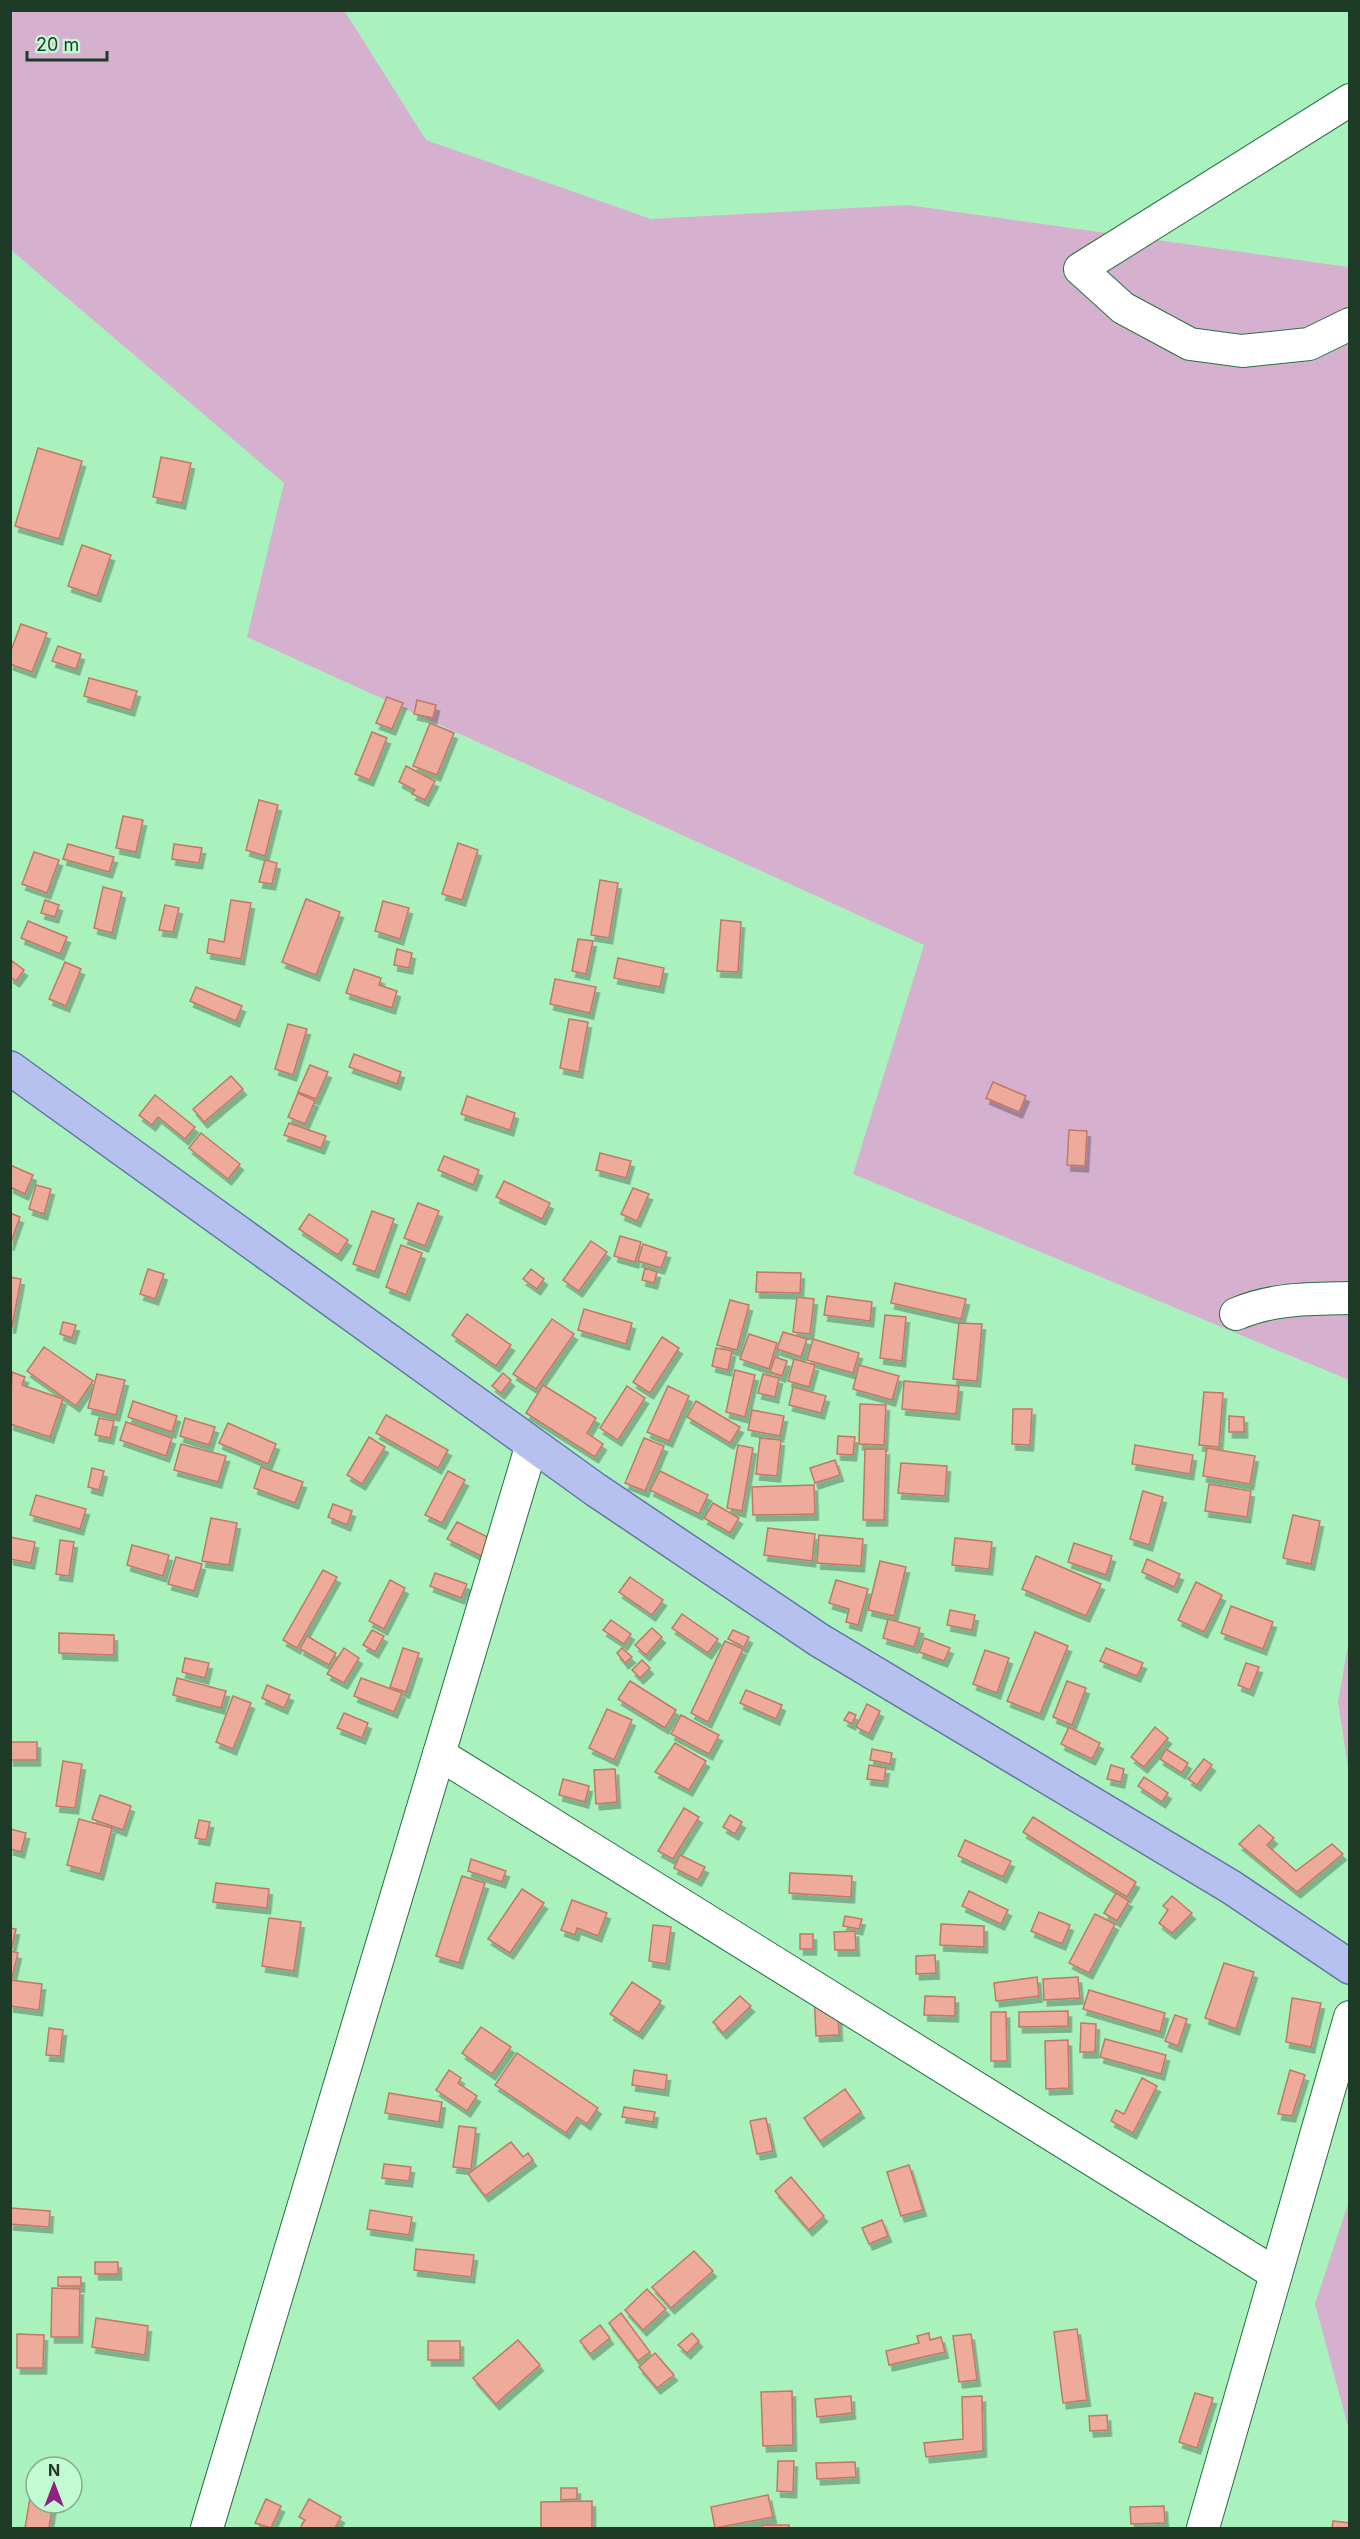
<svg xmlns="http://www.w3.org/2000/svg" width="1360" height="2539" viewBox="0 0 1360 2539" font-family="Inter,sans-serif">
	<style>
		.green { fill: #d6b1cf }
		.building { fill: #eeaa9a; stroke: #c47766; stroke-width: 1.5; filter: url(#shadow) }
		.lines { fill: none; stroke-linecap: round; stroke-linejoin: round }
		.minor-casing { stroke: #287043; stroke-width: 34 }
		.major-casing { stroke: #6277a3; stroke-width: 36 }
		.minor { stroke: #fff; stroke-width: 32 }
		.major { stroke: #b6c1f0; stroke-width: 33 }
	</style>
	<defs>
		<filter id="shadow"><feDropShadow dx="3.5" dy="6" stdDeviation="0" flood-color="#0004"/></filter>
	</defs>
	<rect width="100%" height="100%" fill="#a9f2be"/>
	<g class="green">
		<polygon points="344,10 426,140 651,219 907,205 1349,267 1349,1380 853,1174 924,945 247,637 284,483 11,250 11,11"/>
		<polygon points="1349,1639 1349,1774 1338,1702"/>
		<polygon points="1349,2201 1350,2201 1349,2430 1315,2304"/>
	</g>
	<g class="building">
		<polygon points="38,448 82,461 59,539 15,526"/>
		<polygon points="161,457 191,463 182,503 153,497"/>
		<polygon points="82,545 111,555 97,596 68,586"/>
		<polygon points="21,624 47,633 32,672 10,664 10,653"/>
		<polygon points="58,646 81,654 76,669 52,661"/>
		<polygon points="89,678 137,691 131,710 84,696"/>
		<polygon points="387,697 403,703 392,729 376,723"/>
		<polygon points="417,700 436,705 433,718 414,714"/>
		<polygon points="430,723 454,733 437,775 413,766"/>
		<polygon points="372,732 387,738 370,780 355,774"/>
		<polygon points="406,766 435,781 425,800 412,794 415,790 399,782"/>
		<polygon points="259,800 278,805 265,856 246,850"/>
		<polygon points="123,816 143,820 136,852 116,848"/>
		<polygon points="458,843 478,850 462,900 442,894"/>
		<polygon points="68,844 114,857 109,872 63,859"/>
		<polygon points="174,844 202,848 199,863 172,859"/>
		<polygon points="34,852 59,860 47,893 22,884"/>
		<polygon points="265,860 277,863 272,884 259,882"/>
		<polygon points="600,880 618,883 609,938 591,935"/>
		<polygon points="103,887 122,892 112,933 94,928"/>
		<polygon points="306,899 340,912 316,975 282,962"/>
		<polygon points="45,900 59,905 55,917 41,913"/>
		<polygon points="231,900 251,903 241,959 207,953 209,939 224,942"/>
		<polygon points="383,901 409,908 400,939 375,931"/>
		<polygon points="165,905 179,908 173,932 159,930"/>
		<polygon points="721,920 741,922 738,972 717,971"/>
		<polygon points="28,921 67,937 60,954 21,938"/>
		<polygon points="578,939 593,941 586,974 572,971"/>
		<polygon points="397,949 412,953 409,968 394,965"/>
		<polygon points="618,958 664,968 660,987 614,978"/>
		<polygon points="12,961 24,970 16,981 10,977"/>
		<polygon points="65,962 81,969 66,1006 49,999"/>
		<polygon points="354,969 381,978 379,985 397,991 392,1008 346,993"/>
		<polygon points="555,979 596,987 590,1013 550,1004"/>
		<polygon points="196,987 242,1006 236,1021 190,1001"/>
		<polygon points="569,1019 588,1022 579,1072 560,1068"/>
		<polygon points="288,1024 307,1029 293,1075 275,1069"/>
		<polygon points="354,1054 401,1072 397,1084 349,1067"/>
		<polygon points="310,1065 328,1072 316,1099 298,1092"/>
		<polygon points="231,1076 243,1089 204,1122 193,1109"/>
		<polygon points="993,1082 1026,1096 1019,1112 986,1098"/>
		<polygon points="298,1093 315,1101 305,1124 288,1117"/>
		<polygon points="155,1095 195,1127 185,1139 158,1117 152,1125 139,1115"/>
		<polygon points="467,1096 515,1113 510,1130 461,1114"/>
		<polygon points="289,1123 326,1136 321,1148 284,1135"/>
		<polygon points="1069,1130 1087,1131 1085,1166 1067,1165"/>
		<polygon points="201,1133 240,1164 228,1179 189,1148"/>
		<polygon points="600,1153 631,1161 626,1178 596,1170"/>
		<polygon points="444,1156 479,1170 473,1185 438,1170"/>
		<polygon points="10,1165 33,1175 25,1194 10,1187"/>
		<polygon points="504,1181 550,1203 542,1219 496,1197"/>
		<polygon points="36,1185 51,1189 44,1214 29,1209"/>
		<polygon points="633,1188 649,1194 637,1221 621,1214"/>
		<polygon points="418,1203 439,1211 425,1246 404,1238"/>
		<polygon points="372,1211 394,1219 375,1272 353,1264"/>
		<polygon points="10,1213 20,1217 10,1245"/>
		<polygon points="309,1214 348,1240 338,1255 299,1229"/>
		<polygon points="620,1236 641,1242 635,1262 614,1256"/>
		<polygon points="591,1241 607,1252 579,1291 563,1280"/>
		<polygon points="643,1244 667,1252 661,1268 638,1261"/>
		<polygon points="401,1245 422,1253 406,1295 386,1287"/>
		<polygon points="645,1268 657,1272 654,1283 642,1280"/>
		<polygon points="148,1269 164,1274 155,1299 140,1294"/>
		<polygon points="531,1269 544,1279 537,1289 523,1279"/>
		<polygon points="757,1272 801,1273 800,1293 756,1292"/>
		<polygon points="10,1277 21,1279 12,1327 10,1327"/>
		<polygon points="895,1283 966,1299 961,1319 891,1303"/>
		<polygon points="827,1296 872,1302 870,1321 824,1315"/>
		<polygon points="797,1297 814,1299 810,1334 793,1332"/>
		<polygon points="730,1300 749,1305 737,1350 717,1345"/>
		<polygon points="584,1309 632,1323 626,1344 578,1330"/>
		<polygon points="467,1314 511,1345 496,1366 452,1335"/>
		<polygon points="885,1315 906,1317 902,1361 880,1358"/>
		<polygon points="552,1319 574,1334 536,1389 513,1374"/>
		<polygon points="63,1322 76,1325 72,1338 60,1334"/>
		<polygon points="959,1323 982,1324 977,1381 953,1379"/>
		<polygon points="783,1332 807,1339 801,1357 777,1349"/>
		<polygon points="749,1334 777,1343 769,1369 740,1359"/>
		<polygon points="662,1337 679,1348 650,1393 633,1382"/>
		<polygon points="813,1339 859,1353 853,1373 807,1360"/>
		<polygon points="44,1347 93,1381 76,1406 27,1371"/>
		<polygon points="716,1348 732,1351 728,1370 712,1366"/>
		<polygon points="775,1357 787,1361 782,1376 770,1372"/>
		<polygon points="794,1359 815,1365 809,1387 788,1381"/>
		<polygon points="859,1365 899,1376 892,1400 853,1389"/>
		<polygon points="735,1370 755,1375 745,1417 726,1412"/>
		<polygon points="12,1372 25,1377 22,1385 63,1399 50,1437 10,1424"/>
		<polygon points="503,1373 511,1380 501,1393 492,1386"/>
		<polygon points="97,1374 125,1380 116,1415 88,1408"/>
		<polygon points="763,1374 779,1378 775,1397 758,1393"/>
		<polygon points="904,1381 959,1386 956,1414 902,1409"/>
		<polygon points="543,1385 596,1418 587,1433 603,1444 595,1457 526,1413"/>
		<polygon points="627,1386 645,1398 618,1440 600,1428"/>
		<polygon points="668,1386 689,1396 669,1441 647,1432"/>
		<polygon points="793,1387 826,1396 821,1413 789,1405"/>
		<polygon points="1204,1392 1223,1393 1219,1447 1199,1445"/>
		<polygon points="133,1401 177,1416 172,1432 128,1417"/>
		<polygon points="696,1401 740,1427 730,1443 687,1417"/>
		<polygon points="860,1404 886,1405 884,1445 859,1444"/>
		<polygon points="1013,1409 1032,1409 1030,1445 1012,1444"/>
		<polygon points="752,1410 784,1416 780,1436 748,1430"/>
		<polygon points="386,1415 448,1450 438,1468 376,1433"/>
		<polygon points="1229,1416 1244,1417 1244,1432 1229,1432"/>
		<polygon points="99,1418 114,1421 110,1438 95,1435"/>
		<polygon points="185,1418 215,1427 209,1445 180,1436"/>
		<polygon points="126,1422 172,1438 166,1456 120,1440"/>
		<polygon points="228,1423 276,1444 268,1464 219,1443"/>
		<polygon points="838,1436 855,1437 853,1455 837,1454"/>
		<polygon points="369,1437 385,1447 362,1484 347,1475"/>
		<polygon points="644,1438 664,1446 645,1491 625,1483"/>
		<polygon points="760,1438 781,1440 777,1476 756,1474"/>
		<polygon points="181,1444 226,1456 218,1482 174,1470"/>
		<polygon points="738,1445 753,1448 742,1511 727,1508"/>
		<polygon points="1135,1445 1193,1455 1190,1474 1132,1464"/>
		<polygon points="1207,1448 1255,1456 1250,1484 1203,1476"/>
		<polygon points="865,1449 886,1449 884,1520 863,1520"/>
		<polygon points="835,1460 840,1475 815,1483 810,1468"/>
		<polygon points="901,1463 947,1466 945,1496 898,1493"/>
		<polygon points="261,1467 303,1482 295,1503 254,1488"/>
		<polygon points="92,1468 104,1471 99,1490 88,1487"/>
		<polygon points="448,1471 465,1480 442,1523 425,1515"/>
		<polygon points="660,1471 708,1495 699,1514 650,1490"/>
		<polygon points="1209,1484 1251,1491 1247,1517 1205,1511"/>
		<polygon points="814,1485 815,1514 753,1515 752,1487"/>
		<polygon points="1143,1491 1163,1497 1149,1545 1130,1539"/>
		<polygon points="36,1495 86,1509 80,1529 30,1515"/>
		<polygon points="713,1503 739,1518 730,1533 704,1518"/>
		<polygon points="333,1504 352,1511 347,1525 328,1517"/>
		<polygon points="1293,1515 1320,1521 1311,1564 1283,1558"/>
		<polygon points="211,1518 237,1523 229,1565 202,1561"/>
		<polygon points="457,1522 502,1544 493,1562 447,1539"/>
		<polygon points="768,1528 815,1534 812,1561 764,1555"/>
		<polygon points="819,1535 863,1539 861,1566 817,1563"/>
		<polygon points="10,1537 35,1542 31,1563 10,1559"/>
		<polygon points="955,1538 992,1542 989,1569 952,1565"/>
		<polygon points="60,1540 74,1542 69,1576 56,1574"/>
		<polygon points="1074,1543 1112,1556 1106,1575 1068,1562"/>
		<polygon points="132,1545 169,1555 163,1576 127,1565"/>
		<polygon points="1036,1556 1101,1584 1086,1616 1022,1589"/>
		<polygon points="176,1557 202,1564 194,1591 168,1584"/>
		<polygon points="1147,1559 1180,1574 1174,1587 1142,1572"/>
		<polygon points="880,1561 906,1567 894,1616 868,1610"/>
		<polygon points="323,1570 337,1577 297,1648 283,1640"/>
		<polygon points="435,1573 467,1584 461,1598 430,1586"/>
		<polygon points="630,1577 663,1600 652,1615 619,1592"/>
		<polygon points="390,1580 405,1588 384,1629 369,1621"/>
		<polygon points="836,1580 868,1589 858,1625 846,1622 849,1609 829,1603"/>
		<polygon points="1196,1582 1222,1595 1204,1632 1178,1620"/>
		<polygon points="1231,1606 1273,1622 1263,1649 1221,1633"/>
		<polygon points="950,1610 975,1615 972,1630 947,1625"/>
		<polygon points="682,1614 718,1639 708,1653 672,1628"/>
		<polygon points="888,1619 920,1628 914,1647 883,1638"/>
		<polygon points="611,1620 631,1634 624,1644 603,1630"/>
		<polygon points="652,1628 662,1637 646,1655 635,1645"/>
		<polygon points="372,1630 384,1636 375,1652 363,1645"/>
		<polygon points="733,1630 749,1637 744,1647 728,1639"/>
		<polygon points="1035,1632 1068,1646 1040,1714 1007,1701"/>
		<polygon points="59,1633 114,1635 114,1655 59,1653"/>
		<polygon points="307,1636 336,1653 329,1665 300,1649"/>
		<polygon points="924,1638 950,1648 944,1661 919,1652"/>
		<polygon points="725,1641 743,1649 708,1722 691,1713"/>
		<polygon points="344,1648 359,1658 344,1683 327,1674"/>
		<polygon points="403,1648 419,1653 406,1692 390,1687"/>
		<polygon points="622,1648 632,1657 625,1663 617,1653"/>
		<polygon points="1106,1648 1143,1663 1137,1676 1100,1661"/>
		<polygon points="985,1650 1009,1658 997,1693 973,1684"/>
		<polygon points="185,1658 209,1663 205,1678 182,1672"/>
		<polygon points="642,1660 650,1668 640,1678 632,1670"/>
		<polygon points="1246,1663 1259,1667 1250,1690 1238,1685"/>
		<polygon points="177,1678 226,1691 221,1708 173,1695"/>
		<polygon points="361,1678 402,1693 394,1712 354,1696"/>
		<polygon points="630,1681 676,1710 665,1728 618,1699"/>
		<polygon points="1067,1681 1086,1688 1072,1725 1053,1717"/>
		<polygon points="267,1685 290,1695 284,1708 262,1698"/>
		<polygon points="746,1690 782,1705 776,1719 740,1703"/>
		<polygon points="233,1696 251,1703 233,1749 216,1742"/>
		<polygon points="867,1704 880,1711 869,1734 856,1727"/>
		<polygon points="607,1709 632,1720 614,1760 589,1748"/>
		<polygon points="849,1712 856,1715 852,1724 844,1720"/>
		<polygon points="344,1713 368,1723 362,1738 337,1728"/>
		<polygon points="681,1715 719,1735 709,1754 671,1734"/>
		<polygon points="1069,1727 1100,1743 1092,1759 1061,1744"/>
		<polygon points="1155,1727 1168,1738 1144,1767 1131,1757"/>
		<rect x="10" y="1742" width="27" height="18"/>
		<polygon points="675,1743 706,1761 689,1790 655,1772"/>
		<polygon points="872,1749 892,1753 890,1764 870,1760"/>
		<polygon points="1166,1749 1188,1763 1182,1773 1160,1759"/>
		<polygon points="1204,1759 1212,1765 1197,1785 1188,1779"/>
		<polygon points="63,1761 82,1764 75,1808 56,1806"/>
		<polygon points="869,1765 886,1768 884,1781 867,1779"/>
		<polygon points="1111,1765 1124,1769 1121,1782 1107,1779"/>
		<polygon points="615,1769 617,1802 596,1804 594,1770"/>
		<polygon points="1144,1777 1168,1793 1162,1802 1138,1786"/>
		<polygon points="563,1779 589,1786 585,1802 559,1795"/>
		<polygon points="100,1795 131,1806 123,1830 92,1819"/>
		<polygon points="684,1808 699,1817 673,1859 658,1851"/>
		<polygon points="730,1815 742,1822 735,1834 723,1827"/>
		<polygon points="1033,1817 1136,1882 1127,1897 1023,1832"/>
		<polygon points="79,1819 112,1828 100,1874 67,1865"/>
		<polygon points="199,1820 210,1822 206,1840 195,1838"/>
		<polygon points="1259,1825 1274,1838 1267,1845 1296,1871 1332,1844 1343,1854 1297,1892 1239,1844"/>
		<polygon points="10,1829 26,1833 21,1852 10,1849"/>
		<polygon points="965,1840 1011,1861 1003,1877 958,1856"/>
		<polygon points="680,1855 705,1867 698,1880 674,1868"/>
		<polygon points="471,1859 506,1871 502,1882 468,1871"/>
		<polygon points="790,1873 852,1876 851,1897 789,1893"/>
		<polygon points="462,1876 485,1883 459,1963 436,1956"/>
		<polygon points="216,1883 269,1889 267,1908 213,1902"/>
		<polygon points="522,1889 544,1903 510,1953 488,1939"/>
		<polygon points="969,1891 1008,1910 1001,1924 962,1906"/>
		<polygon points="1116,1893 1129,1901 1117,1921 1104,1913"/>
		<polygon points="1172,1896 1192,1913 1172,1933 1159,1923 1168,1910 1163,1906"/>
		<polygon points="572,1900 607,1913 598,1936 577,1928 575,1935 561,1930"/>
		<polygon points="1039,1912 1070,1925 1062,1944 1031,1931"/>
		<polygon points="1095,1914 1115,1924 1089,1973 1069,1963"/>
		<polygon points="845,1916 862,1919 859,1929 843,1926"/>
		<polygon points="269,1918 301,1922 294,1971 262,1966"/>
		<polygon points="941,1924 984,1926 984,1947 940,1945"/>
		<polygon points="653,1925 671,1927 666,1964 649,1961"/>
		<polygon points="10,1928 16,1929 11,1951 18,1953 12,1978 10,1977"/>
		<polygon points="855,1931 856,1950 835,1950 834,1932"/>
		<rect x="800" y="1934" width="13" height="15"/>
		<polygon points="935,1955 936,1973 916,1974 916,1956"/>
		<polygon points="1224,1963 1254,1972 1236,2029 1205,2018"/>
		<polygon points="1037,1977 1039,1996 996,2001 994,1983"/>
		<polygon points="1078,1977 1080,1998 1044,2000 1043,1979"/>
		<polygon points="10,1980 42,1984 39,2010 10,2006"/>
		<polygon points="632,1982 661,2001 639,2033 610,2014"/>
		<polygon points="1089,1990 1165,2013 1160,2032 1083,2009"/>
		<polygon points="837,1992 839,2035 816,2036 814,1993"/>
		<polygon points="740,1996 751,2006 723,2033 713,2022"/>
		<polygon points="925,1996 955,1997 955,2016 924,2015"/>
		<polygon points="1292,1998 1321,2003 1311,2047 1286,2042"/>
		<polygon points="1068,2011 1068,2026 1019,2027 1019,2012"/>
		<polygon points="991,2012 1006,2012 1007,2061 991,2061"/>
		<polygon points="1175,2015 1187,2019 1178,2046 1165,2041"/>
		<polygon points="1081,2023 1096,2024 1095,2052 1080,2052"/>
		<polygon points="481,2027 511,2047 492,2074 462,2053"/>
		<polygon points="49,2028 63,2030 60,2056 46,2055"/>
		<polygon points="1105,2039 1166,2055 1161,2074 1100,2057"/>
		<polygon points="1068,2040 1069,2088 1046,2089 1045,2041"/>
		<polygon points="517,2053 598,2108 587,2124 577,2117 566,2133 495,2085"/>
		<polygon points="449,2070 461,2078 458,2083 477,2096 467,2111 436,2090"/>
		<polygon points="634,2070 667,2075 665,2090 632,2085"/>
		<polygon points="1290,2070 1305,2075 1292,2116 1278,2114"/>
		<polygon points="1142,2078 1157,2086 1133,2133 1111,2121 1116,2110 1124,2114"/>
		<polygon points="845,2089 861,2112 820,2141 804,2118"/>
		<polygon points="389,2093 442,2102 439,2122 385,2113"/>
		<polygon points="624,2107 655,2112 653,2122 622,2117"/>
		<polygon points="766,2118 773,2151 757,2154 750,2121"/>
		<polygon points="459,2126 476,2128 471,2169 453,2167"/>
		<polygon points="511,2142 523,2157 528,2153 533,2160 485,2196 468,2174"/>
		<polygon points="384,2164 411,2167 409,2181 382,2178"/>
		<polygon points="909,2165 923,2210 901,2216 887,2172"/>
		<polygon points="791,2177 824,2216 809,2230 775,2191"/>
		<polygon points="10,2208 50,2211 49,2227 10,2224"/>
		<polygon points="370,2210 412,2217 409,2235 367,2229"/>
		<polygon points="882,2220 888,2236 869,2244 862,2228"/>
		<polygon points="416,2249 474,2255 471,2277 414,2270"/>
		<polygon points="694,2251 713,2271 671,2308 652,2287"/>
		<rect x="95" y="2262" width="23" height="12"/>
		<rect x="58" y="2277" width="23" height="9"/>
		<polygon points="52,2288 80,2289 79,2337 51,2337"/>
		<polygon points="647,2289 666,2309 643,2330 625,2310"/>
		<polygon points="621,2313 650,2352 638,2361 609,2323"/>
		<polygon points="96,2318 148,2326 145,2355 92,2347"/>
		<polygon points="600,2325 610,2338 590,2354 580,2341"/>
		<polygon points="1077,2329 1087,2400 1063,2403 1054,2332"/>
		<polygon points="692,2333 699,2341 687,2353 678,2345"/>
		<polygon points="929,2333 930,2340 941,2337 945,2352 889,2365 886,2351 919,2343 917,2336"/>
		<polygon points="17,2334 44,2335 43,2368 17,2368"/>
		<polygon points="971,2334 977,2380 959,2382 953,2336"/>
		<polygon points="518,2340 540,2365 496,2404 473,2378"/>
		<rect x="428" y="2341" width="32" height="19"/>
		<polygon points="655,2353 674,2375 657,2388 639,2367"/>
		<polygon points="792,2391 793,2445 763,2446 761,2392"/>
		<polygon points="1195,2393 1213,2398 1197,2448 1179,2442"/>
		<polygon points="851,2396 852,2413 817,2417 815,2399"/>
		<polygon points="982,2396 983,2451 926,2457 924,2443 963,2439 962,2397"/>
		<polygon points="1107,2415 1108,2430 1090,2431 1089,2416"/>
		<polygon points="778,2461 794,2461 793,2492 777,2491"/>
		<polygon points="855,2462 856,2477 817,2479 816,2463"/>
		<polygon points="561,2488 577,2488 577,2499 561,2500"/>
		<polygon points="768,2495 773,2517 715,2528 711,2507"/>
		<polygon points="30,2498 36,2498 36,2503 53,2503 49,2528 25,2528"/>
		<polygon points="266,2499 281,2506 271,2528 255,2523"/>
		<polygon points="309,2499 341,2517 335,2528 300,2528 305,2520 299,2517"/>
		<polygon points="592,2501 592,2528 541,2528 541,2502"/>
		<polygon points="1164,2506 1165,2523 1131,2524 1130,2507"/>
		<polygon points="1333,2521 1350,2523 1350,2528 1332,2528"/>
		<rect x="762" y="2525" width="27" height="3"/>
	</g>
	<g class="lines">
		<defs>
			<g id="minor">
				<polyline points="1350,100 1080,269 1123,308 1190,344 1242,351 1309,344 1350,324"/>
				<path d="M1236 1314C1273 1298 1309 1299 1350 1298"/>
				<polyline points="439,1754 1276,2274"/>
				<polyline points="207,2528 532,1444"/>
				<polyline points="1203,2528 1350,2017"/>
			</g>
			<polyline id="major" points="10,1068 596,1490 819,1640 1231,1887 1350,1967"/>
		</defs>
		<use href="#minor" class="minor-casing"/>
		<use href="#major" class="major-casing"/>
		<use href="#minor" class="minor"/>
		<use href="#major" class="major"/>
	</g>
	<rect width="1360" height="2539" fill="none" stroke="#1e3b27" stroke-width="24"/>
	<g transform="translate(54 2485)"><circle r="28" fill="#c2fbd2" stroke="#80ae8e" stroke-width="1.5"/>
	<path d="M0-4.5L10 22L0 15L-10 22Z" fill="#8f2183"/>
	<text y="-9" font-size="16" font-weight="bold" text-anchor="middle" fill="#1e3b27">N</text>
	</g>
	<path d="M27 51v9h80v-9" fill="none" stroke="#1e3b27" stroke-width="3"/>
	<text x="36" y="51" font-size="18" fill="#1e3b27" stroke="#c2fbd2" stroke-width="4.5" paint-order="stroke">20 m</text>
</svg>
